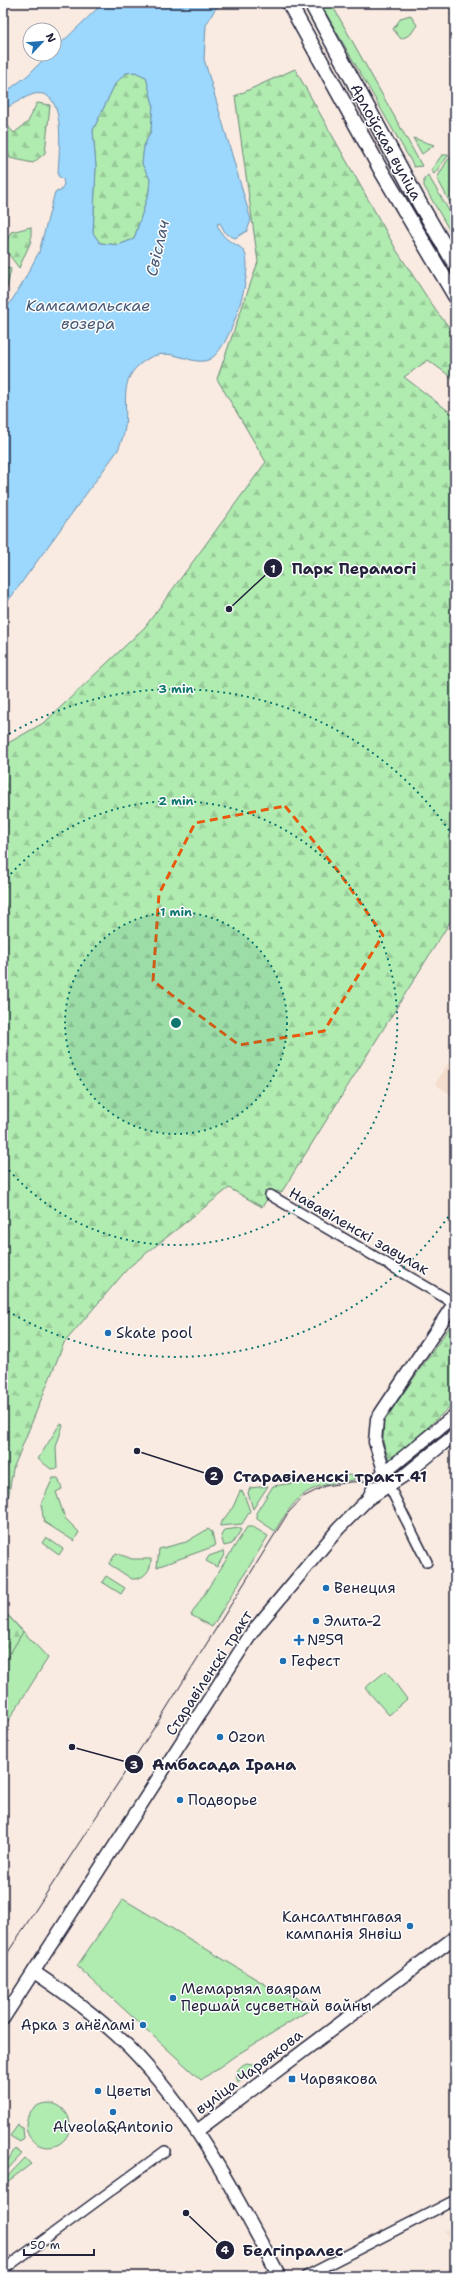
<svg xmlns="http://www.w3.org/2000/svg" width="458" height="2279" viewBox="0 0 458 2279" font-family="'Shantell Sans',sans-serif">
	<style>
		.built { fill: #f4ddcc }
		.green { fill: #b0ebb0; stroke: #698676 }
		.forest { fill: url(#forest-firs); stroke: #698676 }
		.water { fill: #9cd8fd; stroke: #6b8faf; fill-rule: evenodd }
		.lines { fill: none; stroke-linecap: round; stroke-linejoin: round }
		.street-casing { stroke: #22223b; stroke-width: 12 }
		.secondary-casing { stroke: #22223b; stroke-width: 15 }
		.primary-casing { stroke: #22223b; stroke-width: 17 }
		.street { stroke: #fff; stroke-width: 9 }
		.secondary { stroke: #fff; stroke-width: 12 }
		.primary { stroke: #fff; stroke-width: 14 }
		.tram { stroke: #22223b; stroke-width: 1 }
		.marked { fill: none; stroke: #e8590c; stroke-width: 3; stroke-dasharray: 8 5; stroke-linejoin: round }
		.ring { fill: none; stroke: #0f766e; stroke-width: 2; stroke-dasharray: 2 4 }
		.poi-dot { fill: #1f6fb2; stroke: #fff; stroke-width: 1.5 }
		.labels { text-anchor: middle; stroke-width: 3; stroke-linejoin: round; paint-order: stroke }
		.street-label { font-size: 15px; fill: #22223b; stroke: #fff }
		.poi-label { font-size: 15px; fill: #22223b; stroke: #fff; text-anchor: start }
		.water-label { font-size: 16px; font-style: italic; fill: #475975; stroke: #fff }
		.centre { fill: #0f766e; stroke: #fff; stroke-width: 2 }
		.ring-label { font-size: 12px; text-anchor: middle; font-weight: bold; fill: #0f766e; stroke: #fff; stroke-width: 3; stroke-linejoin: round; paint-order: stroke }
		.leader { fill: none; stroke: #22223b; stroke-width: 1.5 }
		.callout-dot { fill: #22223b; stroke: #fff; stroke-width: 1.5 }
		.mark-label { font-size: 12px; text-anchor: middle; font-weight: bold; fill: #fff }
		.callout-label { font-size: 16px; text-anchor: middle; font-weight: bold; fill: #22223b; stroke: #fff; stroke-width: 3; stroke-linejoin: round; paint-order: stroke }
	</style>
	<defs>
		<pattern id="forest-firs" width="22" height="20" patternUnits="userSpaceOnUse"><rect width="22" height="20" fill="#b0ebb0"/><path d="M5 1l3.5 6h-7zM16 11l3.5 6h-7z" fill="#97c998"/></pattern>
	</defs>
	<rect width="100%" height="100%" fill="#f9ebe1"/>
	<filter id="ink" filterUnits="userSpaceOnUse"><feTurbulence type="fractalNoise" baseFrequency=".025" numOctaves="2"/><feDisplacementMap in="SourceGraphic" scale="8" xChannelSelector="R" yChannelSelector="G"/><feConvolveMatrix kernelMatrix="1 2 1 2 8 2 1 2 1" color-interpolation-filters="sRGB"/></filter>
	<g filter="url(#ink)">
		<g class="built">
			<polygon points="455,1052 455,1097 435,1084"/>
			<polygon points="455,2226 455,2252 444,2231"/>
		</g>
		<g class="green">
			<polygon points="320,3 331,3 422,166 414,167 412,163"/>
			<polygon points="410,15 417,25 411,34 401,39 393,29 401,18"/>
			<polygon points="413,138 434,145 422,154"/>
			<polygon points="455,154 455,212 437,178 447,161"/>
			<polygon points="442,155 449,155 434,174 431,170"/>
			<polygon points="428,175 455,221 455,240 424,186 424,179"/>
			<polygon points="60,1424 63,1425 56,1447 57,1468 51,1469 38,1459"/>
			<path d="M350 1475 354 1477V1480C309 1485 298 1492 275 1531L257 1519 256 1513 273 1486Z"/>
			<polygon points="53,1478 58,1478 62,1489 56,1492 65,1518 79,1532 74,1541 44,1522 41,1504"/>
			<polygon points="268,1486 253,1509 248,1493 250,1488"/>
			<polygon points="240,1491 243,1492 250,1511 242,1524 220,1526 220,1524 233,1507"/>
			<polygon points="247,1527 253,1527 268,1536 212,1627 191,1615"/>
			<polygon points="240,1528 241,1530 232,1544 224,1546 221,1536 224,1530"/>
			<polygon points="208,1529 212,1532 215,1546 157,1567 159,1549 186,1542"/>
			<polygon points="46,1537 63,1549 59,1555 42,1543"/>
			<polygon points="223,1551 224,1555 217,1567 206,1561 209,1556"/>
			<path d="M116 1553 132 1559H151C152 1570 143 1580 132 1579L109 1564Z"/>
			<polygon points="106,1576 125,1588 121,1594 102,1582"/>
			<polygon points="3,1610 48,1658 3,1729"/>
			<polygon points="386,1671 407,1699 389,1715 365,1688"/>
			<polygon points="123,1899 266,1985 316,2006 235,2056 201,2080 77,1966"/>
			<path d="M246 2063 259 2065 238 2082C234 2073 238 2067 246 2063Z"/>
			<circle cx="48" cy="2125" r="22"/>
			<polygon points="18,2125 23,2129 24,2138 20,2142 10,2136"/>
			<polygon points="15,2149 22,2154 3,2174 3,2168"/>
			<polygon points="25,2158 31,2164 7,2182 4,2180"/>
		</g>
		<g class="forest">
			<polygon points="295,69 397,251 436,311 455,334 455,380 428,360 404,377 455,416 455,914 281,1193 277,1191 270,1195 262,1207 229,1188 129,1267 64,1343 13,1469 3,1529 3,746 45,722 145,627 266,462 217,379 258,262 235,96"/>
			<polygon points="135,72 146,77 153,104 151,131 144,146 142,164 150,179 149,192 134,239 118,245 100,243 93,233 96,167 93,130 115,84 126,73"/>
			<polygon points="37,103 50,105 45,153 33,163 10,158 3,138 3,114 5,112 4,122 14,133 28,122"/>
			<polygon points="31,227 31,241 19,268 7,252 3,258 3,248 11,232"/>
			<polygon points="3,267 11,269 7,288 3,293"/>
			<polygon points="455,1319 455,1402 400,1453 389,1459 383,1442 384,1421"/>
			<polygon points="3,1610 23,1632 3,1665"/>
		</g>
		<path class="water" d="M103 3H224L215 9 206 25 204 59 251 220 247 231 235 238 226 234 220 223 217 224C225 247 242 241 246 256 252 277 229 353 208 360 188 367 167 340 139 365 119 382 128 405 125 427 124 436 121 442 118 450L3 608V314L21 286 39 252 55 192 61 191 64 184 63 179 58 176C58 157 69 87 34 94 24 97 13 105 3 109V94L27 76 49 54H54V50ZM135 72 146 77 153 104 151 131 144 146 142 164 150 179 149 192 134 239 118 245 100 243 93 233 96 167 93 130 115 84 126 73Z"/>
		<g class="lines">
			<defs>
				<g id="street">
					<polyline points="270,1195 454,1303"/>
					<polyline points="389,1486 427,1562"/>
					<polyline points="3,2270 165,2151"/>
					<polyline points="306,2276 455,2200"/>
				</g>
				<g id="secondary">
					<polyline points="389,1486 375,1442 377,1419 455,1302"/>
					<polyline points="368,1499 379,1477 455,1415"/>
					<path d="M34 1972C64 1992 103 2021 129 2047 194 2113 236 2195 279 2276"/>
					<polyline points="3,2019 253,1631 339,1528 368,1499 405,1475 455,1434"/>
					<polyline points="197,2131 455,1937"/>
				</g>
				<g id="primary">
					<polyline points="289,3 382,172 455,296"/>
					<polyline points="311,3 420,204 455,264"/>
				</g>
			</defs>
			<use href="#street" class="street-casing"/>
			<use href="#secondary" class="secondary-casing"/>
			<use href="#primary" class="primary-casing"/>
			<use href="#street" class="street"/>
			<use href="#secondary" class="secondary"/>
			<use href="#primary" class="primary"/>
			<polyline class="tram" points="3,1960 161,1717 288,1513 303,1497 325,1486 350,1482 387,1480 455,1427"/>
		</g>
	</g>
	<path class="marked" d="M285 806 338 871 383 935 324 1031 239 1045 153 981 159 894 195 823Z"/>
	<circle cx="176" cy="1023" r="111" fill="#0f766e" fill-opacity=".12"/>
	<g class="ring">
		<circle cx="176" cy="1023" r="111"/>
		<path d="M3 883A222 222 0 1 1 3 1163"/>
		<path d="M455 1207A334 334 0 0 1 4 1309M4 737A334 334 0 0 1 455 839"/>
	</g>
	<g class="poi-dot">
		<circle cx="108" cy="1333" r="4"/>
		<circle cx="326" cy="1588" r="4"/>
		<circle cx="316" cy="1621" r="4"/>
		<path d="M297 1634h4v4h4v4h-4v4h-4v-4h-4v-4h4z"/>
		<circle cx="283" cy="1661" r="4"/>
		<circle cx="220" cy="1737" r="4"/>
		<circle cx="180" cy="1800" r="4"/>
		<circle cx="410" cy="1926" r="4"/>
		<circle cx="173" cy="1998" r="4"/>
		<circle cx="143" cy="2025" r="4"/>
		<rect x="288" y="2075" width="8" height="8" rx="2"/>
		<circle cx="98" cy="2091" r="4"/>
		<circle cx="113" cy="2112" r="4"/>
	</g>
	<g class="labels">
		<g class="street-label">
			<text transform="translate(386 142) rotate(61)" y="5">Арлоўская вуліца</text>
			<text transform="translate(359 1231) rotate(30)" y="5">Нававіленскі завулак</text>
			<text transform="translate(209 1673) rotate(-57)" y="5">Старавіленскі тракт</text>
			<text transform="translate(249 2072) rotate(-37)" y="5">вуліца Чарвякова</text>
		</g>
		<g class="poi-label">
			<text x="116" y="1338">Skate pool</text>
			<text x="334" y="1593">Венеция</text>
			<text x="324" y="1626">Элита-2</text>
			<text x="307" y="1645">№59</text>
			<text x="291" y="1666">Гефест</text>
			<text x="228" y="1742">Ozon</text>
			<text x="188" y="1805">Подворье</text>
			<text x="402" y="1922" text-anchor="end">Кансалтынгавая<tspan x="402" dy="17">кампанія Янвіш</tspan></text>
			<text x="181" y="1994">Мемарыял ваярам<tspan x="181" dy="17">Першай сусветнай вайны</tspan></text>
			<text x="135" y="2030" text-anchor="end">Арка з анёламі</text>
			<text x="300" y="2084">Чарвякова</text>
			<text x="106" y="2096">Цветы</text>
			<text x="113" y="2132" text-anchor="middle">Alveola&amp;Antonio</text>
		</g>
		<g class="water-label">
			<text transform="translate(157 248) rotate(-77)" y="6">Свіслач</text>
			<text x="88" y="311">Камсамольскае<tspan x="88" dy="18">возера</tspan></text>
		</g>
	</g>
	<circle cx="176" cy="1023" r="6" class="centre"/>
	<g class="ring-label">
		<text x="176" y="693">3 min</text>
		<text x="176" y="805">2 min</text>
		<text x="176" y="916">1 min</text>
	</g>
	<path class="leader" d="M229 609L273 568M137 1451L214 1476M72 1747L134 1764M186 2213L225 2250"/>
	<g class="callout-dot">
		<circle cx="229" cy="609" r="4"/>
		<circle cx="137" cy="1451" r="4"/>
		<circle cx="72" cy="1747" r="4"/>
		<circle cx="186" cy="2213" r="4"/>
		<circle cx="273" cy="568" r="10"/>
		<circle cx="214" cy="1476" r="10"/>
		<circle cx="134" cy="1764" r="10"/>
		<circle cx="225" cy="2250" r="10"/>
	</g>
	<g class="mark-label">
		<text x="273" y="573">1</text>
		<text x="214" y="1480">2</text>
		<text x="134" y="1769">3</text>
		<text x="225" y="2254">4</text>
	</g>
	<g class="callout-label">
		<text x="354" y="574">Парк Перамогі</text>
		<text x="330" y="1482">Старавіленскі тракт 41</text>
		<text x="224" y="1770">Амбасада Ірана</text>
		<text x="293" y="2256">Белгіпралес</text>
	</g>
	<rect width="458" height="2279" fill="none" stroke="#fff" stroke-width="16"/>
	<rect x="8" y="8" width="442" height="2263" fill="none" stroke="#22223b" stroke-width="1.5" filter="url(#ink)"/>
	<g transform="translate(42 42) rotate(64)"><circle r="19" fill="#ffffff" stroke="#a7a7b1"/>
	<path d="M0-3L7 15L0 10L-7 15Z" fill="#1f6fb2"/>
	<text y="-6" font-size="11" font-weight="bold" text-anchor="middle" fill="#22223b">N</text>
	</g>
	<path d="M24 2249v6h70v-6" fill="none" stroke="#22223b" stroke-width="2"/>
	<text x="30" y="2249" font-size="12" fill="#22223b" stroke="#ffffff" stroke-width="3" paint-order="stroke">50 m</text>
</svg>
